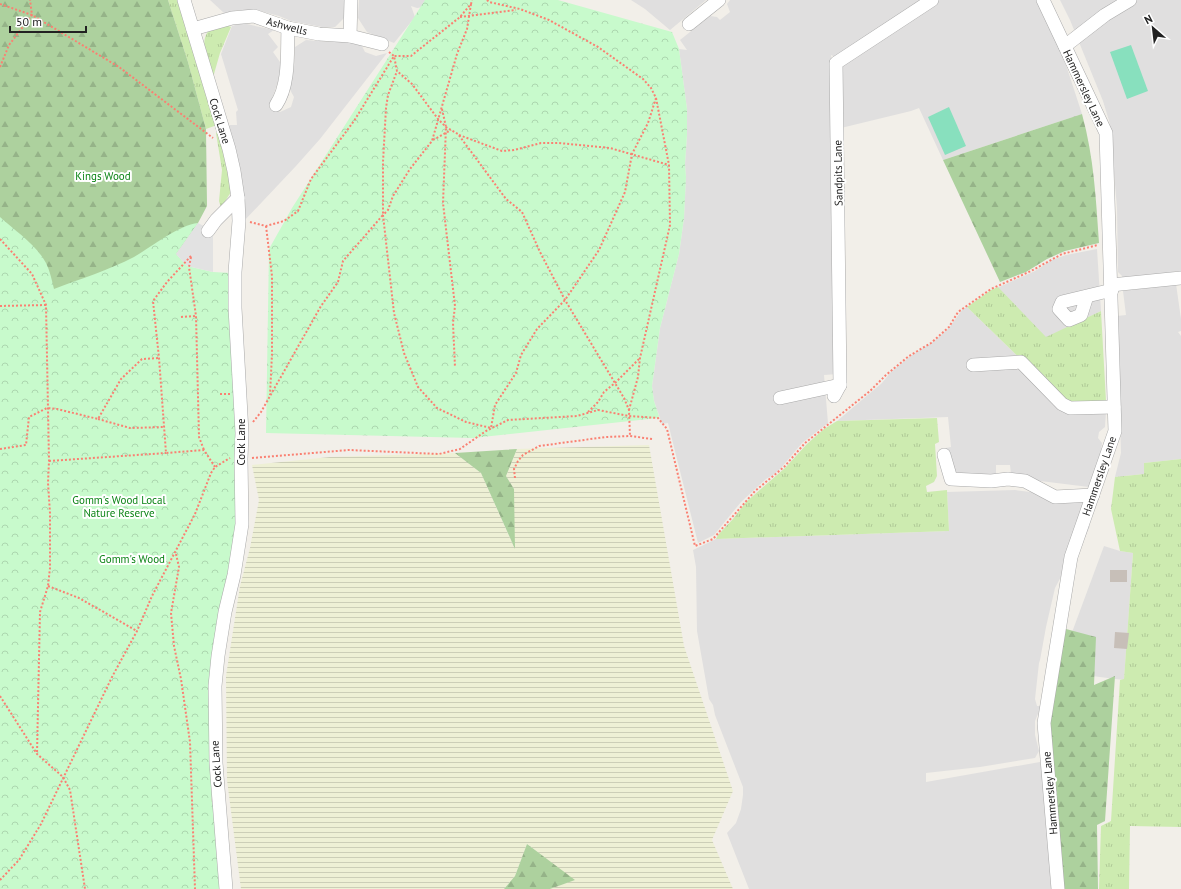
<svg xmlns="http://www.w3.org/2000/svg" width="1181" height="889" viewBox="0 0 1181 889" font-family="'PT Sans',sans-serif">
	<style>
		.residential { fill: #e0dfdf }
		.farmland { fill: url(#farmland-rules) }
		.grass { fill: url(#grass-tufts) }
		.forest { fill: url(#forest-firs) }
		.park { fill: url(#park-crowns) }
		.pitch { fill: #88e0be }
		.parking { fill: #e2e2e2 }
		.building { fill: #c7bfb8 }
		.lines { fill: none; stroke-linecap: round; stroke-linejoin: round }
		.minor-casing { stroke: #a9a9a9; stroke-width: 14 }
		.path { stroke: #fa8072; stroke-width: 2; stroke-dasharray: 2 2; stroke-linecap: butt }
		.minor { stroke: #fff; stroke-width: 13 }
		.labels { text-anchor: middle; stroke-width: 4; stroke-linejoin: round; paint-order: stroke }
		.street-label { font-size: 11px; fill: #222; stroke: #fff }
		.park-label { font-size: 11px; fill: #0c8416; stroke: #fff }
	</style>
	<defs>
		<pattern id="farmland-rules" width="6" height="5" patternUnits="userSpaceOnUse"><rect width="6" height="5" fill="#eef0d5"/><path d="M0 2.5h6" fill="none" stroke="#ccceb7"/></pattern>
		<pattern id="grass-tufts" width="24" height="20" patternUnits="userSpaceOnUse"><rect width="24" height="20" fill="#cdebb0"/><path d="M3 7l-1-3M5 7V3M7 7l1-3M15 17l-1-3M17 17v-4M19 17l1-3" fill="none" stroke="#b0c997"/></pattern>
		<pattern id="forest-firs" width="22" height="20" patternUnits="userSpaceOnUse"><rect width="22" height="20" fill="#add19e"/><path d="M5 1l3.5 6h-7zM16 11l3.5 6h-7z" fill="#95b388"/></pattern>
		<pattern id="park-crowns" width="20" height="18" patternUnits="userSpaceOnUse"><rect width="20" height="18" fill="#c8facc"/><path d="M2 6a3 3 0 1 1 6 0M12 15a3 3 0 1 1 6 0" fill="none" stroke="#acd6af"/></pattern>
	</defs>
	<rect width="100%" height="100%" fill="#f2efe9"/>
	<g class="residential">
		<polygon points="210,0 347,0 346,16 335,27 322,27 291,21 279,16 256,10 238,10 224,13"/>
		<polygon points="359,0 428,0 423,7 417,8 411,6 415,17 394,43 367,32 358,18"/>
		<polygon points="631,0 706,0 670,30 645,9"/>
		<polygon points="730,0 922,0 835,57 831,55 833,70 831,166 838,374 824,375 828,423 802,443 781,468 773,475 766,479 741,502 714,535 698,543 668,423 662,424 654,401 652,386 660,328 679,254 684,218 686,177 685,164 687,135 687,109 679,49 687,50 680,40 710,16 717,17 720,20 730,12 727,4"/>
		<polygon points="936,0 1044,0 1051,19 1082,114 943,160 919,108 911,111 841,128 841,66"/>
		<polygon points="1060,0 1181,0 1181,276 1179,275 1177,271 1167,273 1167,275 1123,283 1122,276 1118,272 1117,208 1110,124 1103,101 1070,20"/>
		<polygon points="242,23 274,30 268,34 278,47 273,52 280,62 282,63 278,82 269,107 280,112 291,107 294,97 289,88 294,67 295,47 306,40 330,42 339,41 359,44 362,46 365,52 376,56 387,53 320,139 296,166 243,222 245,209 242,182 228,129 230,125 237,125 236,112 238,110 221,54 232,26"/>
		<polygon points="1097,249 1101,311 1046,338 997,288 1035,271 1052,260 1066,255"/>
		<polygon points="1176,284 1181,319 1181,331 1178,332 1181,336 1181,459 1144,463 1144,474 1115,477 1121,453 1117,316 1126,315 1123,291"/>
		<polygon points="967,307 1064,401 1106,412 1105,427 1099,432 1098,438 1102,443 1097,488 1016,478 1011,474 1010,465 996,465 996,475 947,482 946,448 951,447 948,417 837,421 882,383 891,372 912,355 933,342 949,328 962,310"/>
		<polygon points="1015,490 1087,499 1085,526 1090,526 1070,571 1064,571 1055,588 1046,627 1040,660 1039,663 1035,699 1037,706 1040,706 1040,709 1035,721 1035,735 1039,751 1035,758 980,767 926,773 926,782 1040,762 1047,801 1053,889 749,889 727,833 736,823 741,809 743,795 743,787 715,715 713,705 709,699 697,631 696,567 693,550 716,539 949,531 947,492"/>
		<polygon points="1104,546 1120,551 1133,553 1124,680 1068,673 1071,635"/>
	</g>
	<polygon class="farmland" points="649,445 684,646 733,791 712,840 733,889 550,889 574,880 527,844 515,876 504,889 241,889 227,780 226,676 240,586 250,548 259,500 252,465 330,457 455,453 481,473 514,547 514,489 506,476 517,449"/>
	<g class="grass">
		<polygon points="168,0 182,0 217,125 206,129 188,62"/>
		<path d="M224 24 231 27 220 53 212 81C209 67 196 38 212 28 215 26 220 26 224 24Z"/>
		<polygon points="219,132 234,187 221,208 219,201 222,170 216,133"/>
		<polygon points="998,287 1046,337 1101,311 1106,401 1101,405 1064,401 967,307 991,290"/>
		<polygon points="937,418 939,442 935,444 937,476 934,482 926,486 927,492 947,490 949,531 716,539 718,535 733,519 746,502 785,468 807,444 824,429 837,421"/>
		<polygon points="1181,459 1181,827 1130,826 1129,889 1099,889 1101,826 1111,821 1120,680 1124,679 1133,553 1120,551 1111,509 1115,477 1144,474 1144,463"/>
	</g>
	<g class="forest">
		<path d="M0 0H168L188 62 206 129 207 206 198 223 176 254 230 330 233 387 213 786C210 796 211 804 216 813L0 889Z"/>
		<path d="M1082 114C1094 158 1096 199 1099 243L1065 251 1047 259 1026 272 1000 282 943 160Z"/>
		<polygon points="517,449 506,476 514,489 515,549 481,473 455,453"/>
		<polygon points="1066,629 1096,637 1094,685 1115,676 1105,821 1097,825 1098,889 1062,889 1048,720"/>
		<polygon points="527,844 575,880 550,889 504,889 515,876"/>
	</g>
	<g class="park">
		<polygon points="425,0 558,0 672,32 679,49 687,109 687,135 685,164 686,177 684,218 679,254 660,328 652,386 654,401 659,416 658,418 473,438 266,433 269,249 292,208"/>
		<path d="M0 217C15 231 36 244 46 263 50 271 52 281 54 289 80 279 109 270 134 257 151 247 179 225 198 223L176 254 187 266 213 272 231 273 230 330 236 441 239 526 223 613 213 786 211 800 216 813 223 889H0Z"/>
	</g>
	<g class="pitch">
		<polygon points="1131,45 1148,91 1127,99 1110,52"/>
		<polygon points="949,107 966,146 945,155 928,117"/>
	</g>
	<polygon class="parking" points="198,223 213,231 213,272 187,266 176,254"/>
	<g class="building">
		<rect x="1110" y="570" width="17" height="12"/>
		<polygon points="1115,632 1129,633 1127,649 1114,648"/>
	</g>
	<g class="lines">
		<defs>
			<g id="minor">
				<polyline points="184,0 229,149 234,171 238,198 239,221 235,272 235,308 242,433 241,459 242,524 234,575 225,612 218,656 215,686 216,763 226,889"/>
				<polyline points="1043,0 1106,133 1115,431 1071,557 1044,723 1058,889"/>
				<polyline points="689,24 719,0"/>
				<polyline points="193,29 232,18 254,16 288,28 319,34 350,36 382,44"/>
				<polyline points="350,36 351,0"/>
				<polyline points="1065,46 1105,15 1130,0"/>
				<path d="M276 105C290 84 287 52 288 28"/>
				<polyline points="208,231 216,220 238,198"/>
				<polyline points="1111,285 1181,278"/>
				<polyline points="1087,296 1081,315 1069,320 1059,309 1062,302 1112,290"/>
				<polyline points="973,365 1021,362 1062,404 1070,408 1114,407"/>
				<polyline points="834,396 840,385 836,63 932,0"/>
				<polyline points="780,398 840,385"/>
				<polyline points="944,455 951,479 991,481 1008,479 1025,481 1055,497 1093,495"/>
			</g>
		</defs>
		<use href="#minor" class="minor-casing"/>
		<g class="path">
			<polyline points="487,0 489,2 520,9 549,20 598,47 643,79 651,88 656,98 669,165 670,225 640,358 638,377 629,410"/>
			<polyline points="0,4 32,15 119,67 213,138"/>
			<polyline points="471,4 467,29 457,54 432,141 410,169 393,196 388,210 383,215 394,313 404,353 418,387 437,408 466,422 491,428 495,405 516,373 521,355 537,329 565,300 599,250 625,192 632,154 648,123 656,98"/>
			<polyline points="460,17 516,10"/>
			<polyline points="389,52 394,56 397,71 412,84 438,119 446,127 458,134 506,199 522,212 540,252 565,300 624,398 629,410 630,436"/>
			<polyline points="0,67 9,45 32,15 30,0"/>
			<polyline points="442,109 446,127 443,203 455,306 453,323 455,367"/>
			<polyline points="459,135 502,151 514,150 541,143 559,143 610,148 669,165"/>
			<polyline points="433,140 451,130"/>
			<polyline points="250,222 266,226 284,221 298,211 311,179 354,121 394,56 411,56 460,17 471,4 472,0"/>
			<polyline points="266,226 272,276 272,354 270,395"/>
			<polyline points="0,239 32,274 46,305 49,461 48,483 50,513 50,568 48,586 40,612 37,754"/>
			<polyline points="191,256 167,282 153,301 159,358 166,453 204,450 215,467"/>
			<polyline points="191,257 189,267 196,316 199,437 204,450"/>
			<polyline points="0,306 46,305"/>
			<polyline points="181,317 196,316"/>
			<polyline points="220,394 230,394"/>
			<polyline points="588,412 598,402 604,392 615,383 639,359"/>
			<polyline points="98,419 130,428 165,427"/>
			<polyline points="253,422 261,412 321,306 338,282 343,261 383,215 383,162 386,108 388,95 397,71"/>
			<polyline points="0,449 26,445 29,417 47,408 57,409 98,419 121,379 142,359 159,358"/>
			<polyline points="252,458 349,450 439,454 460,449 486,431 508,420 577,416 598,410 629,416 658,418 667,429 695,546 713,539 755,491 784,467 805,443 870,391 886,375 909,356 931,343 949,327 958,312 991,289 1031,271 1062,254 1098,245"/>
			<polyline points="49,461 166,453"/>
			<polyline points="515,478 514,469 518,461 523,455 539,446 606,437 630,436 652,439"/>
			<polyline points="176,554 179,567 171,613 174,646 181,679 190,742 195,889"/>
			<polyline points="48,586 79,598 137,631"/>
			<polyline points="0,696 37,754 63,777 70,790 85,889"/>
			<polyline points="0,880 19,860 41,824 112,677 137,631 152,596 195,514 211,473 215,467 230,458"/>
		</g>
		<use href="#minor" class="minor"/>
	</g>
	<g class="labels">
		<g class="street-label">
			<text transform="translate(287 26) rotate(15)" y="4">Ashwells</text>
			<text transform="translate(1084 88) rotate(65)" y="4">Hammersley Lane</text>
			<text transform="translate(220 121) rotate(73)" y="4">Cock Lane</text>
			<text transform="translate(838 173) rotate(-91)" y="4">Sandpits Lane</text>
			<text transform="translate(241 442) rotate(-90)" y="4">Cock Lane</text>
			<text transform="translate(1099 476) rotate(-71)" y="4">Hammersley Lane</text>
			<text transform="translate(216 764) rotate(-94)" y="4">Cock Lane</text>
			<text transform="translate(1050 793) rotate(-95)" y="4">Hammersley Lane</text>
		</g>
		<g class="park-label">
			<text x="103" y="180">Kings Wood</text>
			<text x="119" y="504">Gomm's Wood Local<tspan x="119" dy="13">Nature Reserve</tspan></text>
			<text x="132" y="563">Gomm's Wood</text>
		</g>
	</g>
	<g transform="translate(1153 28) rotate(332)" stroke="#ffffff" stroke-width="3" paint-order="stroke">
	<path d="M0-3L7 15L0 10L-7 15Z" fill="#222222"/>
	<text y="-6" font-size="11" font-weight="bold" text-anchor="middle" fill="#222222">N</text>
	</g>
	<path d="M10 26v6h76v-6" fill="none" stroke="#222222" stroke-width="2"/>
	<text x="16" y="26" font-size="12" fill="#222222" stroke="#ffffff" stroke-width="3" paint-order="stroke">50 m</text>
</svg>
